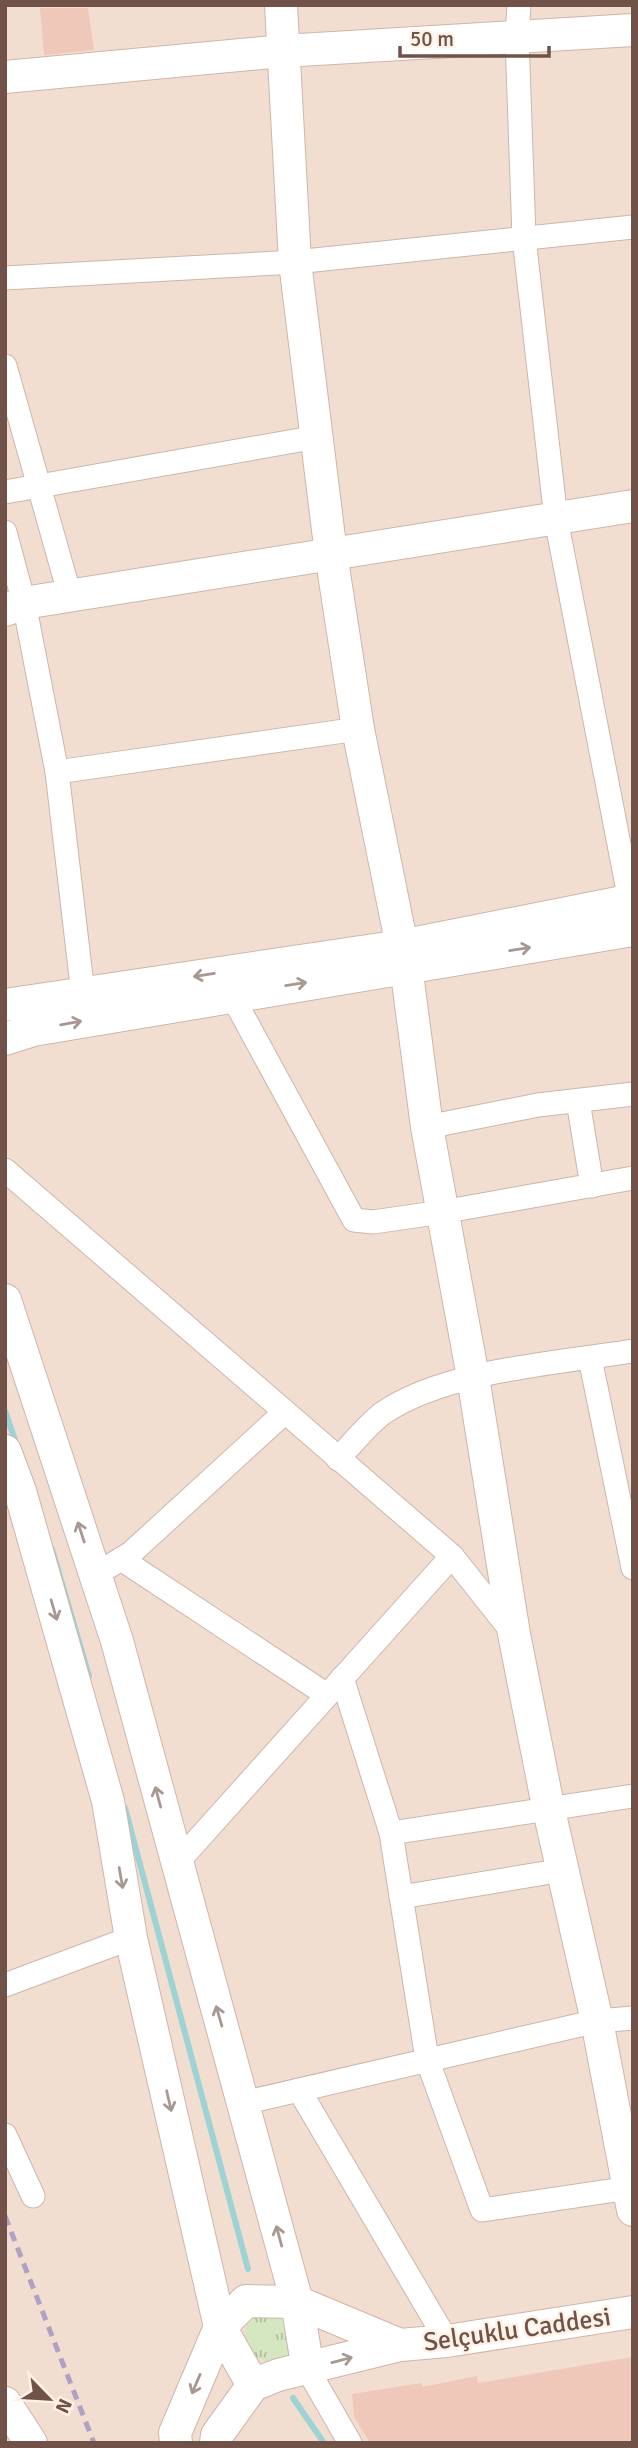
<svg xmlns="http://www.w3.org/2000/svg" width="638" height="2448" viewBox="0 0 638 2448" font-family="Signika,sans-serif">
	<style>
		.residential { fill: #f2ded0 }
		.grass { fill: url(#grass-tufts) }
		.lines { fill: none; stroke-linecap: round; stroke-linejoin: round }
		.stream { stroke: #9dd3d4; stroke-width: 6 }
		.building { fill: #efc8ba }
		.street-casing { stroke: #cdb6ab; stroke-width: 25 }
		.secondary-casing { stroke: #d0b5a9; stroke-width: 34 }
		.street { stroke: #fff; stroke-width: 23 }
		.secondary { stroke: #fff; stroke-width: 32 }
		.rail { stroke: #afa1c3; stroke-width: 5; stroke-dasharray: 10 7; stroke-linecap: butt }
		.oneway { stroke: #a99792 }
		.labels { text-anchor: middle; stroke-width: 5; stroke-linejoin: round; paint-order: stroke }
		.street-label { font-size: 26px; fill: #705249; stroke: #fef2e6 }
	</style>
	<defs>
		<pattern id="grass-tufts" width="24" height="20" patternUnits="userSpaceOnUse" patternTransform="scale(1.75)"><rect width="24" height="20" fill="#d5e7c0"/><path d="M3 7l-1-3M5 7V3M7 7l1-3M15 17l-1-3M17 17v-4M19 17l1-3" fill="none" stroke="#b1be9e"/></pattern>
	</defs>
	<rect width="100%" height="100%" fill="#fbede1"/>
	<rect class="residential" x="5" y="5" width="628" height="2438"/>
	<path class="grass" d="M285 2313 291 2353C263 2377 231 2345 252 2316Z"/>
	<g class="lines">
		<g class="stream">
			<polyline points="5,1411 17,1446"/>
			<polyline points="52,1549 89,1676"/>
			<polyline points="125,1808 248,2269"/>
			<polyline points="293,2398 324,2443"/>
		</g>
	</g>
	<g class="building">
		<polygon points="40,8 88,8 94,50 44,55"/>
		<polygon points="633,2357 633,2443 370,2443 354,2417 352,2394 422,2383 422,2387 477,2376 478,2383"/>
	</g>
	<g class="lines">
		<defs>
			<g id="street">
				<polyline points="519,5 517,37 524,238 556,519 630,901"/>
				<polyline points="5,278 295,262 633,227"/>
				<polyline points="5,366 70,596"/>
				<polyline points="5,492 317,437"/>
				<polyline points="5,532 24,603 57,772 83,994"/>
				<polyline points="57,772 358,729"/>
				<polyline points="231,994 354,1220 373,1222 442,1212 633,1178"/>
				<polyline points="578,1101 592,1186"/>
				<polyline points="427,1127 538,1105 633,1094"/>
				<polyline points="5,1170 452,1556 514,1634"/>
				<polyline points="590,1358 633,1568"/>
				<path d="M338 1459C352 1444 367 1425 383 1413 446 1370 558 1363 633 1351"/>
				<polyline points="121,1559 327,1695"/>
				<polyline points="95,1575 131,1553 284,1413"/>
				<polyline points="342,1678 391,1833 427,2059 482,2210 629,2188"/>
				<polyline points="391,1833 633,1796"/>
				<polyline points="176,1864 452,1556"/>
				<polyline points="401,1897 563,1870"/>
				<polyline points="5,1985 131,1938"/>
				<polyline points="299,2090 447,2341"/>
				<polyline points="243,2103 597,2021 633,2018"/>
				<polyline points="5,2135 33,2196"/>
				<polyline points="308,2370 350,2443"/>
			</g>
			<g id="secondary">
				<polyline points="281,5 295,262 331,554 358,729 406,966 427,1127 473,1377 514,1634 548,1806 597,2021 633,2210"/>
				<polyline points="5,77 283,51 633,30"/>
				<polyline points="5,610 24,603 633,506"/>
				<polyline points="5,1005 401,946 633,900"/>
				<polyline points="5,1039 33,1030 633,930"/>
				<polyline points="5,1300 117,1641 297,2302 308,2370"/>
				<polyline points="5,1451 20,1491 108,1801 131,1938 220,2327 253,2385"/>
				<polyline points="253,2385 278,2375 400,2345 447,2341 633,2312"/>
				<polyline points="5,2403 31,2443"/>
				<polyline points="176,2443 175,2433 220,2327 246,2301 297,2302 400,2345"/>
				<polyline points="216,2443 217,2435 253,2385"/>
			</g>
		</defs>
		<use href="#street" class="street-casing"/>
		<use href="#secondary" class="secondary-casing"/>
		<use href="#street" class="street"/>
		<use href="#secondary" class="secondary"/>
		<polyline class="rail" points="5,2216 94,2443"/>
	</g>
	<defs><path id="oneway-shaft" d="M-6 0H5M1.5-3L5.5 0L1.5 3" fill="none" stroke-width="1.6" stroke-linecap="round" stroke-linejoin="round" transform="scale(1.75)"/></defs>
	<g class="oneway">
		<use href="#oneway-shaft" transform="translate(520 949) rotate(-9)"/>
		<use href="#oneway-shaft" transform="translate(204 975) rotate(171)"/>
		<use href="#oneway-shaft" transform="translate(296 984) rotate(-9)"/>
		<use href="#oneway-shaft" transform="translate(71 1023) rotate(-10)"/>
		<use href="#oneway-shaft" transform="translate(81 1532) rotate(-108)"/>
		<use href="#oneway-shaft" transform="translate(54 1610) rotate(74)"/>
		<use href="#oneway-shaft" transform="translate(158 1797) rotate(-105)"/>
		<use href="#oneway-shaft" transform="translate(121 1878) rotate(80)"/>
		<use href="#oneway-shaft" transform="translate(219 2016) rotate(-106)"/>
		<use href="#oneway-shaft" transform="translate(169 2101) rotate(77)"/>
		<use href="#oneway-shaft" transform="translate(279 2236) rotate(-105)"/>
		<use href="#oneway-shaft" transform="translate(342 2360) rotate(-15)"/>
		<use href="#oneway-shaft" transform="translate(196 2384) rotate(113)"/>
	</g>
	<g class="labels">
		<g class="street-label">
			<text transform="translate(517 2329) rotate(-8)" y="9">Selçuklu Caddesi</text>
		</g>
	</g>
	<rect width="638" height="2448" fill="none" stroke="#705249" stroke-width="14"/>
	<g transform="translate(49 2399) rotate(115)" stroke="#fef2e6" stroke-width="5" paint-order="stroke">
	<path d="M0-5L12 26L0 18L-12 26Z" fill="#705249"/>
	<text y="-10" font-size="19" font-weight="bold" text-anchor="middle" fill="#705249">N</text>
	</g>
	<path d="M400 46v10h149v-10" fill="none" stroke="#705249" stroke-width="3.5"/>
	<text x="410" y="46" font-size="21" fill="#705249" stroke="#fef2e6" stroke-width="5" paint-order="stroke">50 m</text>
</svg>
